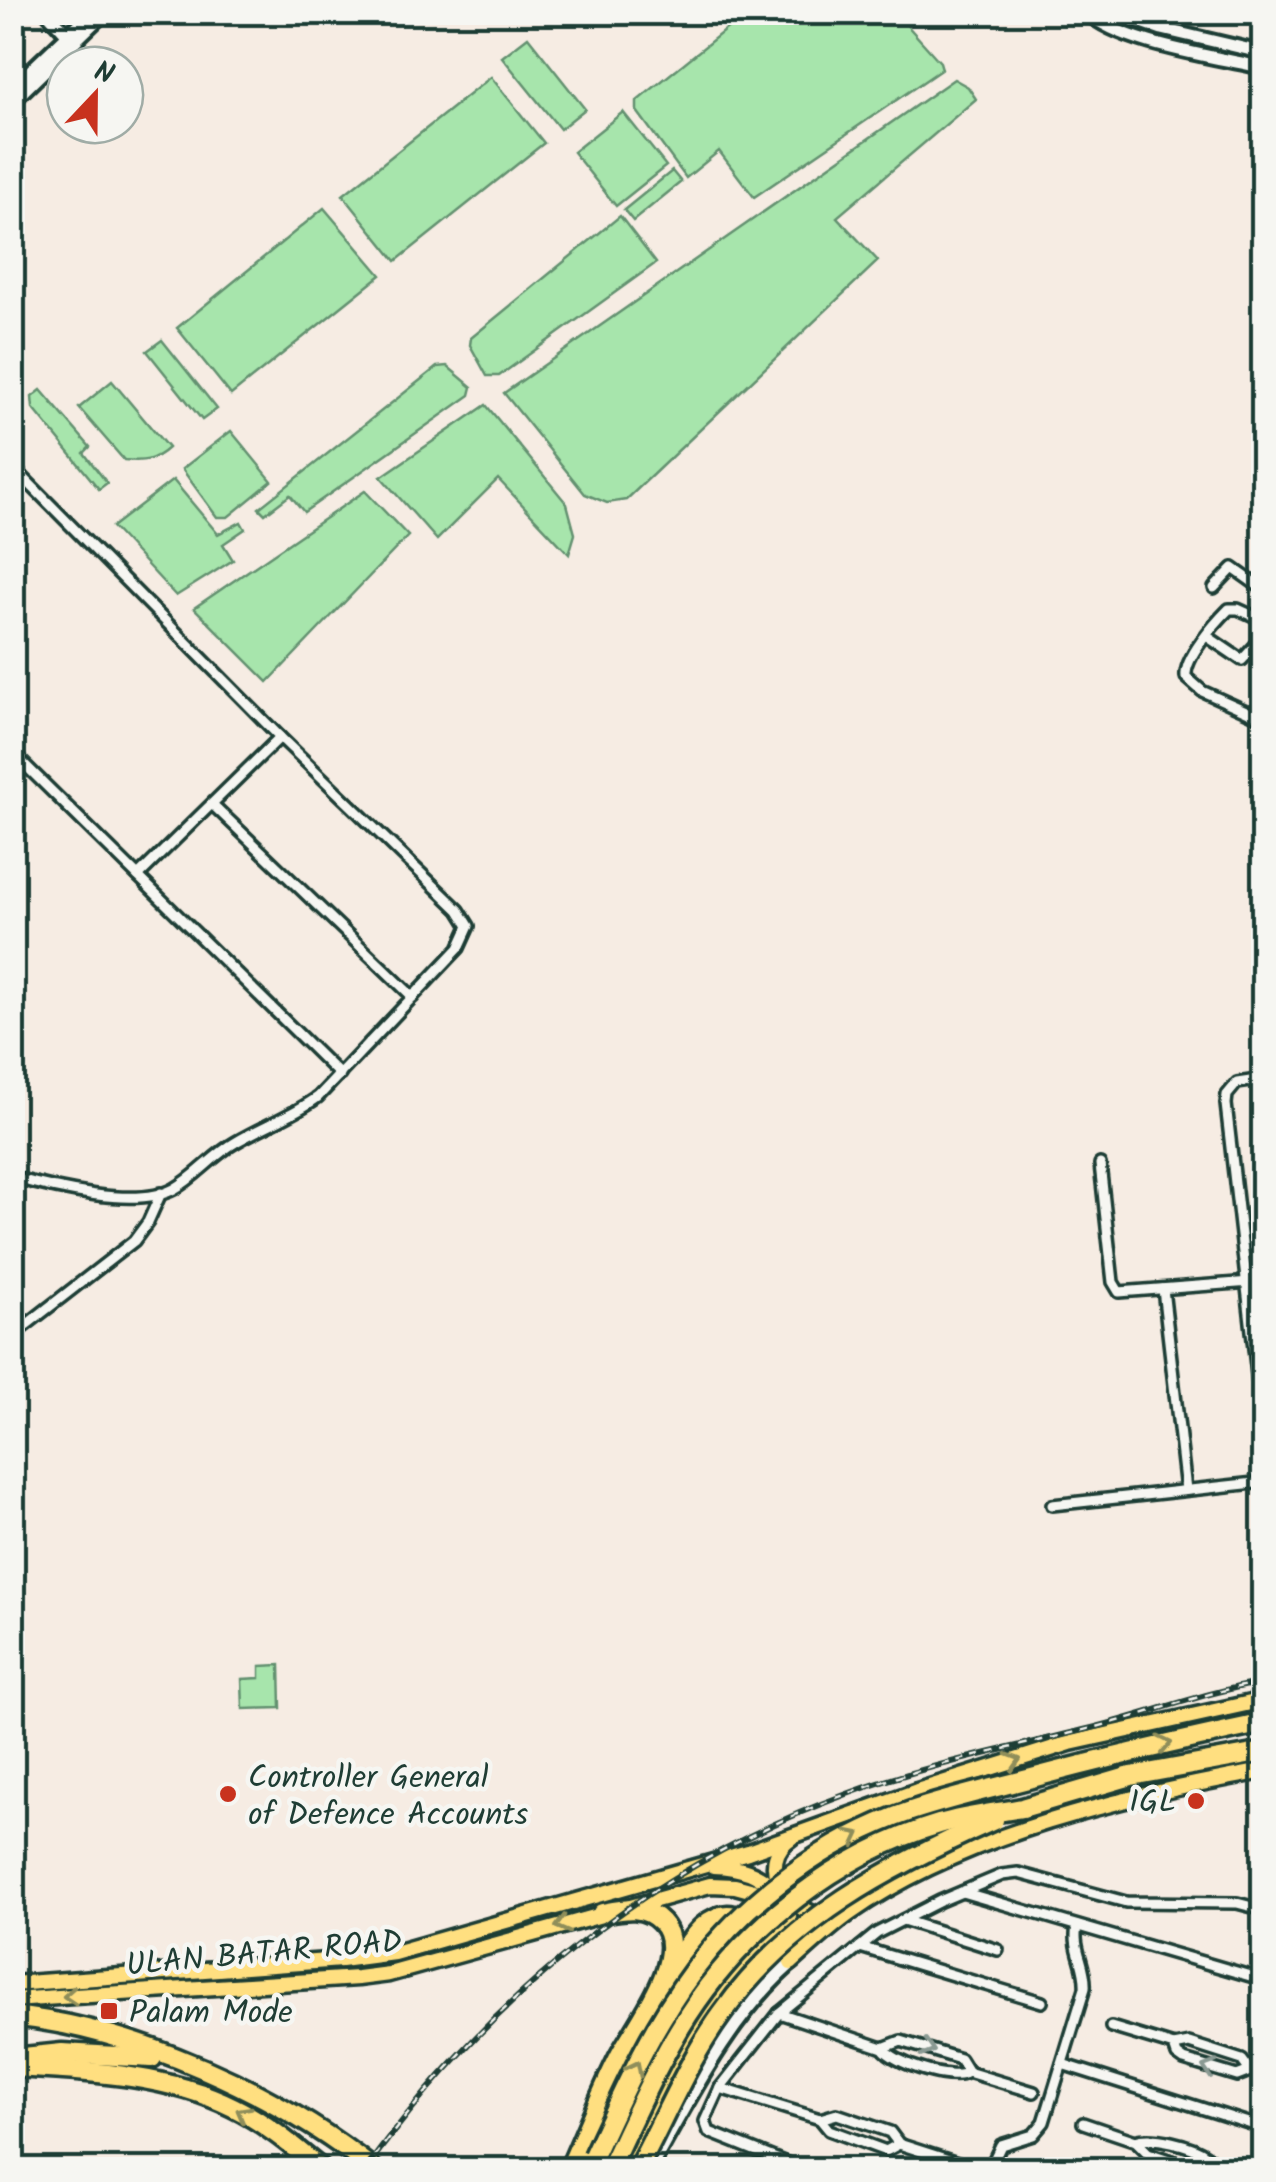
<svg xmlns="http://www.w3.org/2000/svg" width="1276" height="2182" viewBox="0 0 1276 2182" font-family="Kalam,sans-serif">
	<style>
		.grass { fill: #a7e5ac; stroke: #639170; stroke-width: 2.5 }
		.lines { fill: none; stroke-linecap: round; stroke-linejoin: round }
		.minor-casing { stroke: #1f3d34; stroke-width: 16 }
		.tertiary-casing { stroke: #1f3d34; stroke-width: 19 }
		.secondary-casing { stroke: #1f3d34; stroke-width: 20 }
		.primary-casing { stroke: #1f3d34; stroke-width: 21 }
		.motorway-casing { stroke: #1f3d34; stroke-width: 25 }
		.minor { stroke: #f6f6f2; stroke-width: 9 }
		.tertiary { stroke: #f6f6f2; stroke-width: 11 }
		.secondary { stroke: #f6f6f2; stroke-width: 12 }
		.primary { stroke: #ffdf80; stroke-width: 14 }
		.motorway { stroke: #ffdf80; stroke-width: 18 }
		.rail-casing { stroke: #1f3d34; stroke-width: 6 }
		.rail { stroke: #f6f6f2; stroke-width: 2.5; stroke-dasharray: 8; stroke-linecap: butt }
		.motorway-bridge-casing { stroke: #1f3d34; stroke-width: 25; stroke-linecap: butt }
		.motorway-bridge { stroke: #ffdf80; stroke-width: 18 }
		.oneway { stroke: #8f8e5a }
		.oneway2 { stroke: #8a9a93 }
		.poi-dot { fill: #c8321e; stroke: #f6f6f2; stroke-width: 4 }
		.labels { text-anchor: middle; stroke-width: 9; stroke-linejoin: round; paint-order: stroke }
		.poi-label { font-size: 32px; fill: #1f3d34; stroke: #f6f6f2; text-anchor: start }
		.street-label { font-size: 32px; fill: #1f3d34; stroke: #f6f6f2 }
	</style>
	<rect width="100%" height="100%" fill="#f6ece3"/>
	<filter id="ink" filterUnits="userSpaceOnUse"><feTurbulence type="fractalNoise" baseFrequency=".01" numOctaves="2"/><feDisplacementMap in="SourceGraphic" scale="20" xChannelSelector="R" yChannelSelector="G"/><feConvolveMatrix kernelMatrix="1 2 1 2 8 2 1 2 1" color-interpolation-filters="sRGB"/></filter>
	<g filter="url(#ink)">
		<g class="grass">
			<polygon points="746,13 896,13 940,62 942,69 754,197 719,151 686,178 637,111 637,101"/>
			<polygon points="528,37 585,109 560,129 502,57"/>
			<polygon points="491,77 544,143 396,261 343,195"/>
			<polygon points="954,79 968,87 976,99 837,217 878,261 626,500 607,503 585,494 504,393"/>
			<polygon points="623,112 666,166 616,206 573,152"/>
			<polygon points="672,171 681,182 633,221 624,210"/>
			<polygon points="324,208 381,275 231,395 177,328"/>
			<polygon points="620,216 656,263 499,376 487,376 470,345 471,338"/>
			<polygon points="162,340 217,409 202,420 147,351"/>
			<polygon points="447,366 472,387 470,395 304,512 290,495 265,514 259,508 437,367"/>
			<path d="M112 381 168 448C154 461 143 462 124 460L79 408Z"/>
			<polygon points="41,390 90,447 84,453 107,483 99,489 33,408 32,397"/>
			<polygon points="486,405 567,504 575,534 569,554 498,479 437,540 381,477"/>
			<polygon points="231,431 272,481 228,517 217,517 182,469"/>
			<polygon points="173,480 218,534 241,522 245,529 223,544 233,560 176,596 112,527"/>
			<polygon points="365,491 408,536 268,682 194,608"/>
			<polygon points="280,1665 281,1708 243,1709 242,1679 260,1678 260,1666"/>
		</g>
		<g class="lines">
			<defs>
				<g id="minor">
					<path d="M12 466 280 737 459 910 469 926 459 948 318 1097C292 1116 263 1126 236 1142 213 1155 196 1177 174 1189 137 1209 51 1188 12 1177"/>
					<polyline points="1214,588 1233,568 1264,590"/>
					<path d="M1264 616 1258 618 1238 609H1229C1215 623 1184 658 1186 677L1202 691 1264 719"/>
					<polyline points="1208,637 1242,660 1264,636"/>
					<polyline points="12,752 340,1075"/>
					<polyline points="212,804 413,997"/>
					<polyline points="138,876 280,737"/>
					<polyline points="1264,1079 1237,1083 1227,1095 1226,1104 1264,1436"/>
					<polyline points="1100,1164 1113,1282 1119,1292 1264,1281"/>
					<polyline points="1163,1289 1186,1490"/>
					<polyline points="12,1336 134,1241 148,1222 161,1193"/>
					<polyline points="1052,1505 1264,1482"/>
					<polyline points="962,1892 1264,1980"/>
					<polyline points="903,1920 998,1950"/>
					<polyline points="860,1947 1042,2002"/>
					<path d="M779 2013 883 2048C893 2063 953 2083 968 2072L1034 2092"/>
					<polyline points="1111,2027 1174,2046 1189,2043 1242,2060 1250,2071 1264,2075"/>
					<polyline points="1174,2046 1177,2055 1184,2060 1237,2076 1250,2071"/>
					<polyline points="883,2048 901,2041 960,2059 968,2072"/>
					<polyline points="1062,2064 1264,2128"/>
					<polyline points="720,2088 820,2119 829,2130 886,2151 899,2144"/>
					<polyline points="820,2119 837,2114 890,2132 899,2144 958,2163"/>
					<polyline points="1083,2123 1136,2141 1148,2153 1199,2170"/>
					<path d="M1136 2141C1152 2135 1193 2145 1207 2156 1215 2163 1215 2166 1226 2170"/>
					<polyline points="804,2170 709,2132 705,2121 720,2088 779,2013 877,1933 940,1901 1002,1875 1018,1873 1126,1902 1237,1903 1264,1910"/>
					<path d="M989 2170 1001 2145 1033 2135 1044 2122 1085 1988C1087 1966 1072 1949 1077 1926"/>
				</g>
				<g id="tertiary">
					<polyline points="47,12 68,35"/>
					<path d="M1087 12C1120 44 1218 57 1264 68"/>
					<polyline points="1114,12 1162,29 1264,53"/>
					<polyline points="12,88 92,12"/>
					<polyline points="12,102 105,12"/>
				</g>
				<path id="secondary" d="M649 2170C690 2097 728 2019 791 1963"/>
				<g id="primary">
					<path d="M792 1837C752 1864 790 1912 825 1917"/>
					<path d="M714 1866C772 1868 785 1896 790 1948"/>
					<path d="M791 1963C810 1946 829 1928 850 1913 963 1834 1129 1795 1264 1771"/>
					<polyline points="12,1984 341,1960 394,1953 748,1852 917,1791 1070,1743 1264,1700"/>
					<polyline points="12,2000 358,1978 389,1974 710,1885 735,1886 780,1898"/>
				</g>
				<g id="motorway">
					<polyline points="1022,1808 1131,1776 1264,1752"/>
					<path d="M669 1973C684 1950 709 1901 742 1919 753 1926 755 1935 756 1947"/>
					<path d="M12 2016C136 2029 277 2092 374 2170"/>
					<polyline points="14,2058 62,2053 152,2058"/>
					<path d="M12 2067C85 2071 167 2074 233 2107 266 2123 294 2147 322 2170"/>
					<path d="M569 2170C586 2132 601 2092 620 2055 636 2025 692 1954 661 1922 644 1904 624 1909 602 1913"/>
					<polyline points="628,2170 662,2098 705,2020 787,1916"/>
				</g>
			</defs>
			<use href="#minor" class="minor-casing"/>
			<use href="#tertiary" class="tertiary-casing"/>
			<use href="#secondary" class="secondary-casing"/>
			<use href="#primary" class="primary-casing"/>
			<use href="#motorway" class="motorway-casing"/>
			<use href="#minor" class="minor"/>
			<use href="#tertiary" class="tertiary"/>
			<use href="#secondary" class="secondary"/>
			<use href="#primary" class="primary"/>
			<use href="#motorway" class="motorway"/>
			<defs>
				<path id="rail" d="M365 2170C488 1999 649 1867 847 1794 925 1765 1008 1749 1088 1729 1146 1715 1204 1692 1264 1682"/>
			</defs>
			<use href="#rail" class="rail-casing"/>
			<use href="#rail" class="rail"/>
			<defs>
				<g id="motorway-bridge">
					<path d="M593 2156C623 2092 651 2027 694 1970 748 1898 826 1840 911 1811 949 1798 989 1789 1028 1779 1106 1758 1184 1740 1264 1723"/>
					<path d="M611 2165C635 2114 658 2062 688 2015 745 1927 838 1854 939 1824 966 1816 994 1813 1022 1808"/>
					<path d="M637 2170C665 2118 687 2062 722 2014 789 1919 890 1866 994 1820"/>
				</g>
			</defs>
			<use href="#motorway-bridge" class="motorway-bridge-casing"/>
			<use href="#motorway-bridge" class="motorway-bridge"/>
		</g>
		<defs><path id="oneway-chevron" d="M-2-3.5L2.5 0L-2 3.5" fill="none" stroke-width="1.6" stroke-linecap="round" stroke-linejoin="round" transform="scale(2.5)"/></defs>
		<g class="oneway">
			<use href="#oneway-chevron" transform="translate(1165 1744) rotate(-12)"/>
			<use href="#oneway-chevron" transform="translate(1014 1761) rotate(-17)"/>
			<use href="#oneway-chevron" transform="translate(854 1836) rotate(-27)"/>
			<use href="#oneway-chevron" transform="translate(562 1925) rotate(164)"/>
			<use href="#oneway-chevron" transform="translate(70 1996) rotate(176)"/>
			<use href="#oneway-chevron" transform="translate(635 2068) rotate(-63)"/>
			<use href="#oneway-chevron" transform="translate(243 2113) rotate(-151)"/>
		</g>
		<g class="oneway2">
			<use href="#oneway-chevron" transform="translate(928 2049) rotate(17)"/>
			<use href="#oneway-chevron" transform="translate(1209 2068) rotate(-162)"/>
		</g>
	</g>
	<g class="poi-dot">
		<circle cx="228" cy="1794" r="10"/>
		<circle cx="1196" cy="1801" r="10"/>
		<rect x="99" y="2001" width="20" height="20" rx="5"/>
	</g>
	<g class="labels">
		<g class="poi-label">
			<text x="248" y="1787">Controller General<tspan x="248" dy="37">of Defence Accounts</tspan></text>
			<text x="1176" y="1812" text-anchor="end">IGL</text>
			<text x="129" y="2022">Palam Mode</text>
		</g>
		<g class="street-label">
			<text transform="translate(264 1952) rotate(-5)" y="11">ULAN BATAR ROAD</text>
		</g>
	</g>
	<rect width="1276" height="2182" fill="none" stroke="#f6f6f2" stroke-width="50"/>
	<rect x="25" y="25" width="1226" height="2132" fill="none" stroke="#1f3d34" stroke-width="4" filter="url(#ink)"/>
	<g transform="translate(95 95) rotate(22)"><circle r="48" fill="#f6f6f2" stroke="#a0aca6" stroke-width="2.5"/>
	<path d="M0-8L18 38L0 25L-18 38Z" fill="#c8321e"/>
	<text y="-15" font-size="28" font-weight="bold" text-anchor="middle" fill="#1f3d34">N</text>
	</g>
</svg>
